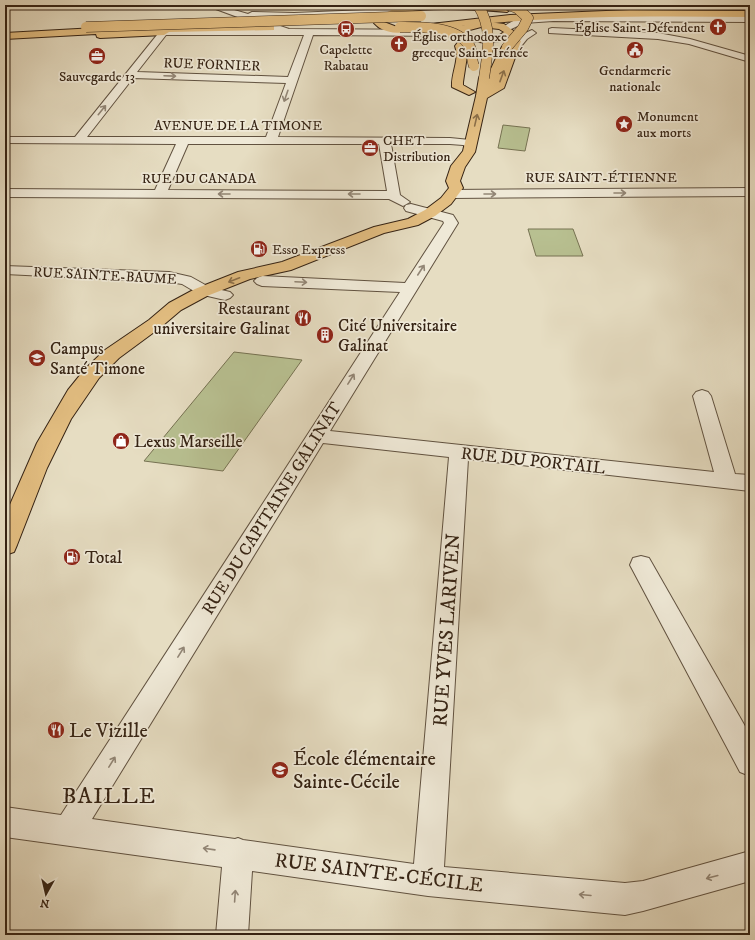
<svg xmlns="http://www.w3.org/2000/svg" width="755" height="940" viewBox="0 0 755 940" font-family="'IM FELL DW Pica',serif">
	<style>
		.green { fill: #b8c091; stroke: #767252 }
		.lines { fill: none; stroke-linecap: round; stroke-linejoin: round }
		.minor-casing { stroke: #615240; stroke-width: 2 }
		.major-casing { stroke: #352314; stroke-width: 2 }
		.highway-casing { stroke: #352314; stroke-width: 2 }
		.minor { fill: #efe9d7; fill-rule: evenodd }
		.major { fill: #e3be81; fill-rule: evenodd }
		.highway { fill: #e3be81; fill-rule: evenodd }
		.major-bridge-casing { stroke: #352314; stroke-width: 11; stroke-linecap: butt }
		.highway-bridge-casing { stroke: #352314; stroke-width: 11; stroke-linecap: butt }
		.major-bridge { stroke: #e3be81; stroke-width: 10 }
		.highway-bridge { stroke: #e3be81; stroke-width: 10 }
		.oneway { stroke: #928676 }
		.oneway2 { stroke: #8c704a }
		.labels { text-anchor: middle; stroke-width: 3.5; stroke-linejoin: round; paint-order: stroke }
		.far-poi-label { font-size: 14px; fill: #352314; stroke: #efe9d7; text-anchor: start }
		.far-street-label { font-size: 14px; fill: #352314; stroke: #efe9d7 }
		.poi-label { font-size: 17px; fill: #352314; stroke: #efe9d7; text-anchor: start }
		.street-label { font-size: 17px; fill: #352314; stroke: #efe9d7 }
		.near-street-label { font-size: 20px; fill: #352314; stroke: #efe9d7 }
		.near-poi-label { font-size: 20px; fill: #352314; stroke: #efe9d7; text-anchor: start }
		.near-quarter-label { font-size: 23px; letter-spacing: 1px; fill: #352314; stroke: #efe9d7 }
	</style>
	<rect width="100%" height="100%" fill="#e6ddc2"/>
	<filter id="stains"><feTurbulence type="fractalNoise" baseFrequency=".005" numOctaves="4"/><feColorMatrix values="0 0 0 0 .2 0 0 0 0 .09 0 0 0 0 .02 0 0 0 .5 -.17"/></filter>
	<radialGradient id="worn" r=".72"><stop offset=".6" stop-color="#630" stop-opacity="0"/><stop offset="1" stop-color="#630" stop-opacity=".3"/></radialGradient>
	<g class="green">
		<polygon points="503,125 530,128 525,151 498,148"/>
		<polygon points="528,229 573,229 583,256 536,256"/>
		<polygon points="234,352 302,360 223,471 144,461"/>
	</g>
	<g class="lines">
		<defs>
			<g id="minor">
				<path d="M205 5H217L248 14 252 12 294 13 390 9 394 11 393 13 294 17H254L289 29 451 30 465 33 466 35 462 38 451 36 313 35 278 137 450 138 470 140 476 145 470 148 463 145 450 144H391L400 195 410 202 403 206 389 199 5 197V189L155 190 176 144 5 143V137H75L161 30 270 29ZM166 35H304L288 77 137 72ZM133 78 286 83 266 137H87ZM188 144H379L387 191 168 190Z"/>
				<path d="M553 15 750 16V22L553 21 524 23 507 31 503 28C514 16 537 16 553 15Z"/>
				<polygon points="552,28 658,33 690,39 750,56 750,62 689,44 658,39 549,33 549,29"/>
				<polygon points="532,30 536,33 527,39 518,50 512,50 510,48 521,35"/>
				<polygon points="750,188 750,196 451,198 445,194 451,190"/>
				<path d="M411 204 453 215 458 223 330 431 714 472 693 396 696 392 702 390 708 392 711 396 735 474 750 475V491L468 459 444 867 625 883 643 881 750 851V881L643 911 625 915 428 896 252 871 248 935H216L222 867 5 837V807L61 815 400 292 262 286 257 284 254 281 257 278 262 276 405 283 444 223 443 221 406 211 404 208 406 205ZM323 443 449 457 414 864 243 840 238 838 235 839 92 819Z"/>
				<polygon points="5,266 169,272 191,277 209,287 230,292 233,295 230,298 225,300 199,294 182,284 169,282 5,274"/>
				<polygon points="641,556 649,558 750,735 750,776 740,772 630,565 633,558"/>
			</g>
			<path id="major" d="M424 5C438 5 505 2 511 9L507 12C483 10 398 3 384 22L397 27H408L442 23 461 26 481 21 504 24 515 32 512 35 521 41 504 88 487 98 475 152 465 167 460 181 463 188 451 204 435 216 418 225 384 233 291 270 250 279 207 296 181 310 161 327 119 358 99 378 71 419 47 468 17 545 14 552 5 555V516L37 443 68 390 85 369 105 350 149 320 169 303 195 289 238 272 282 262 374 227 408 219 425 210 441 198 449 188 446 181 451 166 463 151 476 96 479 78 480 76H488L489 78 488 88 493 86 511 42 507 40 488 43 471 41 465 46 467 56 463 82V85L475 92 469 95 452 87C451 73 460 60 455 46L462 37 456 30C433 24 392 44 374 23 386 7 406 6 424 5ZM481 27 499 29 504 32C495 40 475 39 466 31Z"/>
			<g id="highway">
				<path d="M630 10 750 11V17C643 16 537 15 431 30L426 27 431 24 510 15Z"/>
				<polygon points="271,25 274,26 274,30 169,32 164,35 100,38 97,37 96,34 5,39 5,33 114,27 117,28 118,31 148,30 149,27 152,26"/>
				<path d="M507 44 512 47 495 85 486 98H478L476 96C488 80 493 61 503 45Z"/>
			</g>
		</defs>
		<use href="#minor" class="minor-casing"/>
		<use href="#major" class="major-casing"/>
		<use href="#highway" class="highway-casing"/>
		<use href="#minor" class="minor"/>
		<use href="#major" class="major"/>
		<use href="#highway" class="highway"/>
		<defs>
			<path id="major-bridge" d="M478 5C493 29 488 51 484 78"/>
			<g id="highway-bridge">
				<polyline points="86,27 421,16"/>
				<path d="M400 27C421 27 455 26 469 45 473 51 471 59 474 66"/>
				<polyline points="507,47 523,28 528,18 517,8 508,5"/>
			</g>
		</defs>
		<use href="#major-bridge" class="major-bridge-casing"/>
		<use href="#highway-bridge" class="highway-bridge-casing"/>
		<use href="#major-bridge" class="major-bridge"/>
		<use href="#highway-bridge" class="highway-bridge"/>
	</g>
	<defs><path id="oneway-shaft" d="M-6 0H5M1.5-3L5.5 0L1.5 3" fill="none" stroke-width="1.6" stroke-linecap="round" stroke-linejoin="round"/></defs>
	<g class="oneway">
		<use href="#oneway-shaft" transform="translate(170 76) rotate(2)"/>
		<use href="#oneway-shaft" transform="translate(286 96) rotate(109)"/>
		<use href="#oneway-shaft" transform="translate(102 110) rotate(-51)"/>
		<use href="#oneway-shaft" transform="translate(620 193)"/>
		<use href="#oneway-shaft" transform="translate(224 194) rotate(-180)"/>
		<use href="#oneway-shaft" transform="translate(354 194) rotate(-180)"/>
		<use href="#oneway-shaft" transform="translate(490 194)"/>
		<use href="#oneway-shaft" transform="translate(421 270) rotate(-57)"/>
		<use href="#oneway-shaft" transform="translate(301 282) rotate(3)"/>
		<use href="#oneway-shaft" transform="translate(351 379) rotate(-58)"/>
		<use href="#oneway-shaft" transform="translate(181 652) rotate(-58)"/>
		<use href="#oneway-shaft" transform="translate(112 762) rotate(-58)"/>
		<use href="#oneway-shaft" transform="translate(209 849) rotate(-172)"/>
		<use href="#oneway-shaft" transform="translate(712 877) rotate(165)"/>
		<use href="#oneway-shaft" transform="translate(585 895) rotate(-175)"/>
		<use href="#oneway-shaft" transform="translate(235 896) rotate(-86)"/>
	</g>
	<g class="oneway2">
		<use href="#oneway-shaft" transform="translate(502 76) rotate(-70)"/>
		<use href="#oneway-shaft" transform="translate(476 120) rotate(-77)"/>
		<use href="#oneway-shaft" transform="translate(234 280) rotate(159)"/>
	</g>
	<defs>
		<symbol id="church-disc" viewBox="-11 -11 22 22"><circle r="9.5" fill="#8f2418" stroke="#efe9d7"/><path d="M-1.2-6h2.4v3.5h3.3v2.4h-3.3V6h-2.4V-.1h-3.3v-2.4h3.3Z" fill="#fff"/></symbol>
		<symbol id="bus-disc" viewBox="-11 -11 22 22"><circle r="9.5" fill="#8f2418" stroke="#efe9d7"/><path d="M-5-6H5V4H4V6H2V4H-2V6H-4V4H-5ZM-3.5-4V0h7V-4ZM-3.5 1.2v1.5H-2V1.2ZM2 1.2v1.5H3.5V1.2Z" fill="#fff"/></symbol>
		<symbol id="civic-disc" viewBox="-11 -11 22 22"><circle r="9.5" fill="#8f2418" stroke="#efe9d7"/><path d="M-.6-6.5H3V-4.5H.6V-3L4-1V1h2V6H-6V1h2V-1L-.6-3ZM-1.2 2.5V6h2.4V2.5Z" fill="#fff"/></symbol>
		<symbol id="office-disc" viewBox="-11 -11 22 22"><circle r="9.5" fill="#8f2418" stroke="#efe9d7"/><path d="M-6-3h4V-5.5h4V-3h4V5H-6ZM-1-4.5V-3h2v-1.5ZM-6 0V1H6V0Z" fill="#fff"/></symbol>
		<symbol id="sight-disc" viewBox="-11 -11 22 22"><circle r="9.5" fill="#8f2418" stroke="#efe9d7"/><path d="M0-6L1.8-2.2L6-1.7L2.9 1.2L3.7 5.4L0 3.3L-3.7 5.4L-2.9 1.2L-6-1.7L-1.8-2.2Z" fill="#fff"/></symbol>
		<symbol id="fuel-disc" viewBox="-11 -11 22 22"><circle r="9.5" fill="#8f2418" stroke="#efe9d7"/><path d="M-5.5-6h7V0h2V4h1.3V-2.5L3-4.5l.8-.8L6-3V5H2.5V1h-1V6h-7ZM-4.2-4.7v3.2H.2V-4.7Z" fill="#fff"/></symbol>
		<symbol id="restaurant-disc" viewBox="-11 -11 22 22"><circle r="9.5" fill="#8f2418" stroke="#efe9d7"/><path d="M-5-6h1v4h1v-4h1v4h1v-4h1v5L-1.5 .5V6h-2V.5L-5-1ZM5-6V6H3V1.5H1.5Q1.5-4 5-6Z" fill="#fff"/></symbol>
		<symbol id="building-disc" viewBox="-11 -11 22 22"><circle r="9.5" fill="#8f2418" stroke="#efe9d7"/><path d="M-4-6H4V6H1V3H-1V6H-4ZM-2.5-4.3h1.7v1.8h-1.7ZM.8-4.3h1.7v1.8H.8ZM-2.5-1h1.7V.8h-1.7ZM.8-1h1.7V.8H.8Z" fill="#fff"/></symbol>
		<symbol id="university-disc" viewBox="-11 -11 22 22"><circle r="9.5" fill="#8f2418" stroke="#efe9d7"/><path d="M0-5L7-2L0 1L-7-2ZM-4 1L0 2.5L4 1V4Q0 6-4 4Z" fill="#fff"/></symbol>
		<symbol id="shop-disc" viewBox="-11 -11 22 22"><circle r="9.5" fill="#8f2418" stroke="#efe9d7"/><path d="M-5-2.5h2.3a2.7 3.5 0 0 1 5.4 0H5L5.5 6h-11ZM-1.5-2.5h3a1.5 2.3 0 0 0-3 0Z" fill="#fff"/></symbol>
		<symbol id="school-disc" viewBox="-11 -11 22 22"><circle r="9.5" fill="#8f2418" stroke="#efe9d7"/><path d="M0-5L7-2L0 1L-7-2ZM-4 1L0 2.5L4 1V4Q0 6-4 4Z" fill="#fff"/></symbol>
	</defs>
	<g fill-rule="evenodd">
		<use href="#church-disc" x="708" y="17" width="20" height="20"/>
		<use href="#bus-disc" x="336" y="19" width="20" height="20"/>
		<use href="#church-disc" x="389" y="34" width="20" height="20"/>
		<use href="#civic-disc" x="625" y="40" width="20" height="20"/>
		<use href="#office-disc" x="87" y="46" width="20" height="20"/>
		<use href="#sight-disc" x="614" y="114" width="20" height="20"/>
		<use href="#office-disc" x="360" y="138" width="20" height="20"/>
		<use href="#fuel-disc" x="249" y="239" width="20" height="20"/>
		<use href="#restaurant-disc" x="293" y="308" width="20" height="20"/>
		<use href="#building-disc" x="315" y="325" width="20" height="20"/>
		<use href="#university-disc" x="27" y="348" width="20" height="20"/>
		<use href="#shop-disc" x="111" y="431" width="20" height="20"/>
		<use href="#fuel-disc" x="62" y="547" width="20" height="20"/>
		<use href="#restaurant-disc" x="46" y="720" width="20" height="20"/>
		<use href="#school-disc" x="270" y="760" width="20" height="20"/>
	</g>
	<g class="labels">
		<g class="far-poi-label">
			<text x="705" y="32" text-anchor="end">Église Saint-Défendent</text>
			<text x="412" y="41">Église orthodoxe<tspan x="412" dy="16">grecque Saint-Irénée</tspan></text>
			<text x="346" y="54" text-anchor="middle">Capelette<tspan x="346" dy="16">Rabatau</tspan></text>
			<text x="635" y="75" text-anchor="middle">Gendarmerie<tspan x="635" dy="16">nationale</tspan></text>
			<text x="97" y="81" text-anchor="middle">Sauvegarde 13</text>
			<text x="637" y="121">Monument<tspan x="637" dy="16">aux morts</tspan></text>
			<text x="383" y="145">CHET<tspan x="383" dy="16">Distribution</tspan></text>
			<text x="272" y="254">Esso Express</text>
		</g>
		<g class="far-street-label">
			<text transform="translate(212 64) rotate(2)" y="5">RUE FORNIER</text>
			<text x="238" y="130">AVENUE DE LA TIMONE</text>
			<text x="601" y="182">RUE SAINT-ÉTIENNE</text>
			<text x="199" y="183">RUE DU CANADA</text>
			<text transform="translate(105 275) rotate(3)" y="5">RUE SAINTE-BAUME</text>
		</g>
		<g class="poi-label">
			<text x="290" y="314" text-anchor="end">Restaurant<tspan x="290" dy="20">universitaire Galinat</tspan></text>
			<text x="338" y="331">Cité Universitaire<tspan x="338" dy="20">Galinat</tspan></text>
			<text x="50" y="354">Campus<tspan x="50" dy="20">Santé Timone</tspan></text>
			<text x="134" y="447">Lexus Marseille</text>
			<text x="85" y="563">Total</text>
		</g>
		<g class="street-label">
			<text transform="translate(533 460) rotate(6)" y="6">RUE DU PORTAIL</text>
			<text transform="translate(271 508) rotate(-58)" y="6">RUE DU CAPITAINE GALINAT</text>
		</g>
		<g class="near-street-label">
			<text transform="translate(446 630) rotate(-86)" y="7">RUE YVES LARIVEN</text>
			<text transform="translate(379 872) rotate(7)" y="7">RUE SAINTE-CÉCILE</text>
		</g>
		<g class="near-poi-label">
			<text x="69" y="737">Le Vizille</text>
			<text x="293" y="765">École élémentaire<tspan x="293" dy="23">Sainte-Cécile</tspan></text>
		</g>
		<g class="near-quarter-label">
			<text x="109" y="803">BAILLE</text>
		</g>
	</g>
	<rect width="755" height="940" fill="none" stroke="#e6ddc2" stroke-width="20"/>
	<rect x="6" y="6" width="743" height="928" fill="none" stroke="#352314" stroke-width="2"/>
	<rect x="10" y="10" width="735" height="920" fill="none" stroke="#352314"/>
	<g transform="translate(46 894) rotate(188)" stroke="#efe9d7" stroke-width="3" paint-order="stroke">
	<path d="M0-3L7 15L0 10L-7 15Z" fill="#352314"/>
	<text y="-6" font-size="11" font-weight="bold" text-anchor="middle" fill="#352314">N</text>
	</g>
	<rect width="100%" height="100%" filter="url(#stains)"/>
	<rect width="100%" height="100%" fill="url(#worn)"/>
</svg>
